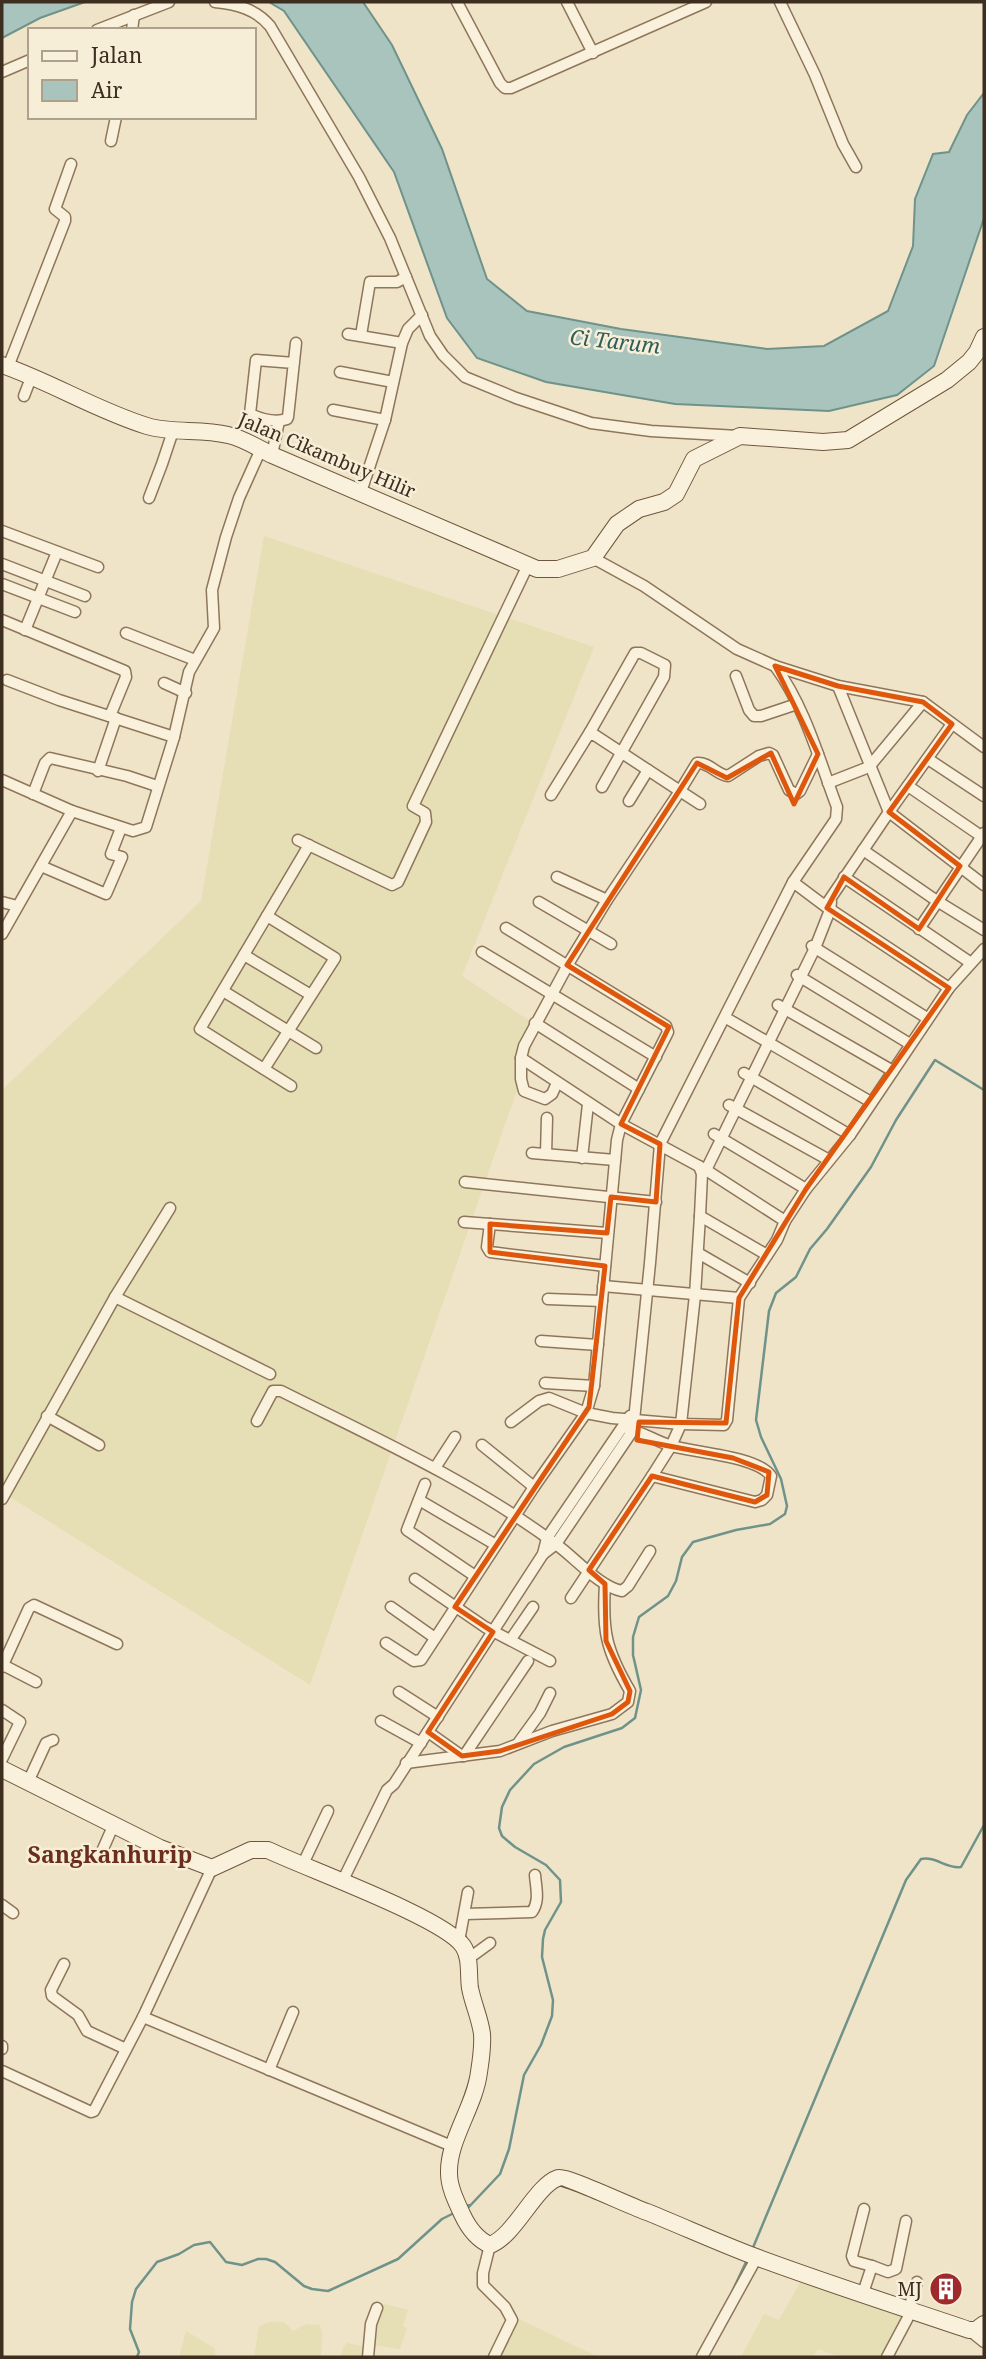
<svg xmlns="http://www.w3.org/2000/svg" width="986" height="2359" viewBox="0 0 986 2359" font-family="'Noto Serif',serif">
	<style>
		.farmland { fill: #e6deb5 }
		.water { fill: #a9c4bc; stroke: #6f938a; stroke-width: 2 }
		.lines { fill: none; stroke-linecap: round; stroke-linejoin: round }
		.stream { stroke: #6f938a; stroke-width: 2.5 }
		.street-casing { stroke: #8d765c; stroke-width: 13 }
		.secondary-casing { stroke: #6f573f; stroke-width: 18 }
		.street { stroke: #faf1dc; stroke-width: 10 }
		.secondary { stroke: #faf1dc; stroke-width: 16 }
		.marked { fill: none; stroke: #df570d; stroke-width: 5; stroke-linejoin: round }
		.labels { text-anchor: middle; stroke-width: 5; stroke-linejoin: round; paint-order: stroke }
		.street-label { font-size: 19px; fill: #3d2e20; stroke: #f7eed8 }
		.poi-label { font-size: 19px; fill: #3d2e20; stroke: #f7eed8; text-anchor: end }
		.water-label { font-size: 21px; font-style: italic; fill: #2f5d5a; stroke: #f7eed8 }
		.quarter-label { font-size: 23px; font-weight: bold; fill: #6b2e1e; stroke: #f7eed8 }
	</style>
	<rect width="100%" height="100%" fill="#f0e4c8"/>
	<g class="farmland">
		<polygon points="264,536 594,647 462,976 539,1027 310,1685 2,1492 2,1090 201,901"/>
		<polygon points="802,2279 902,2315 880,2357 840,2357 818,2349 813,2357 741,2357 764,2314 779,2320"/>
		<polygon points="385,2304 408,2310 403,2326 407,2328 400,2349 371,2345 374,2316 381,2306"/>
		<polygon points="517,2318 598,2357 498,2357"/>
		<polygon points="270,2322 284,2322 293,2331 307,2324 320,2325 322,2334 321,2357 254,2357 259,2326"/>
		<polygon points="186,2331 214,2348 216,2357 179,2357"/>
		<polygon points="347,2343 366,2347 365,2357 340,2357 344,2346"/>
	</g>
	<g class="water">
		<polygon points="2,2 85,2 40,18 2,38"/>
		<polygon points="269,2 363,2 392,45 442,149 487,279 527,311 621,329 767,349 824,346 888,311 913,246 915,199 933,154 949,152 967,115 984,93 984,218 934,366 897,395 829,411 675,404 546,382 477,358 447,318 394,172 284,11"/>
	</g>
	<g class="lines">
		<g class="stream">
			<polyline points="466,2207 469,2205 466,2210 500,2174 509,2149 524,2075 541,2045 552,2016 553,2000 542,1957 543,1939 545,1930 561,1902 560,1880 546,1865 515,1847 502,1836 499,1828 502,1807 510,1790 534,1764 564,1747 622,1728 635,1718 641,1690 633,1655 633,1637 639,1617 668,1596 676,1581 682,1557 693,1542 736,1530 770,1524 785,1514 787,1506 781,1479 761,1437 756,1420 769,1311 776,1293 796,1277 810,1249 827,1229 871,1167 896,1120 935,1060 984,1090"/>
			<path d="M752 2250 906 1880 921 1859C936 1856 946 1869 961 1867L984 1825"/>
			<polyline points="732,2292 747,2260"/>
			<polyline points="137,2357 139,2352 130,2329 132,2302 136,2289 157,2262 179,2254 194,2245 210,2242 226,2262 242,2265 258,2259 266,2259 275,2262 304,2286 312,2289 328,2291 398,2259 442,2219 454,2213"/>
		</g>
		<defs>
			<g id="street">
				<path d="M215 2C236 4 256 9 270 26L359 177 390 238 430 336 443 355 465 377 516 398 591 423 651 431 738 436"/>
				<polyline points="457,2 500,83 505,88 511,88 706,2"/>
				<polyline points="567,2 593,53"/>
				<polyline points="780,2 815,75 843,144 856,167"/>
				<polyline points="97,30 169,2"/>
				<polyline points="132,30 134,15"/>
				<polyline points="2,72 30,60"/>
				<polyline points="111,141 116,117"/>
				<polyline points="348,334 402,343"/>
				<polyline points="361,335 370,282 397,282 406,277"/>
				<path d="M294 363 256 360 250 414C261 419 275 423 287 419L288 417 296 343"/>
				<polyline points="8,367 65,221 65,217 55,209 71,164"/>
				<polyline points="340,372 393,382"/>
				<polyline points="24,396 32,375"/>
				<polyline points="333,410 385,420"/>
				<polyline points="272,455 279,421"/>
				<polyline points="361,492 385,420 402,343 408,329 422,315"/>
				<polyline points="149,498 162,464 173,431"/>
				<polyline points="2,531 98,567"/>
				<polyline points="593,558 644,586 737,649 775,666 838,686 923,702 984,747"/>
				<polyline points="2,564 85,596"/>
				<polyline points="2,584 75,612"/>
				<polyline points="2,620 125,671 126,677 110,716"/>
				<polyline points="25,630 57,552"/>
				<polyline points="126,633 195,660"/>
				<polyline points="736,676 749,710 754,716 761,716 797,704"/>
				<polyline points="7,680 59,700 174,737"/>
				<polyline points="164,683 186,693"/>
				<polyline points="838,686 889,812 984,885"/>
				<polyline points="590,732 635,653 641,653 665,665 664,677 602,787"/>
				<polyline points="928,759 984,796"/>
				<polyline points="98,771 116,718"/>
				<polyline points="2,780 72,811"/>
				<polyline points="828,783 869,767 923,702"/>
				<polyline points="908,786 984,838"/>
				<polyline points="33,794 45,763 50,758 127,776 157,786"/>
				<path d="M551 795 590 732 680 791 697 763C709 762 717 775 728 776L759 756 769 753 773 755 789 790 796 794 800 791 818 754"/>
				<polyline points="629,801 648,770"/>
				<polyline points="298,840 392,885 398,882 426,822 425,813 413,806 528,565"/>
				<polyline points="863,850 937,901 984,930"/>
				<polyline points="41,866 106,894 122,857 111,854 121,828"/>
				<polyline points="557,877 607,900"/>
				<polyline points="844,877 971,963"/>
				<polyline points="793,882 825,906 949,988"/>
				<polyline points="2,902 17,906"/>
				<polyline points="539,902 611,944"/>
				<polyline points="826,905 889,812 952,724"/>
				<polyline points="506,928 666,1026 668,1032 664,1040 621,1124 706,1170 785,1221 777,1240 739,1298 727,1420 724,1425 681,1424 612,1418 586,1413 549,1398 539,1401 511,1422"/>
				<polyline points="919,929 984,833"/>
				<polyline points="2,934 72,811 133,831 146,827 174,737 189,672 214,628 212,590 226,537 239,498 261,449"/>
				<polyline points="812,946 927,1018"/>
				<polyline points="482,952 656,1057"/>
				<polyline points="244,955 311,995"/>
				<polyline points="797,975 910,1044"/>
				<polyline points="223,991 316,1048"/>
				<polyline points="778,1005 893,1071"/>
				<polyline points="726,1018 871,1102"/>
				<polyline points="535,1023 639,1089"/>
				<polyline points="521,1058 521,1079 524,1091 545,1099 552,1094 557,1083"/>
				<polyline points="264,1069 335,958 267,916"/>
				<polyline points="744,1073 850,1135"/>
				<polyline points="291,1086 200,1029 309,845"/>
				<polyline points="729,1105 829,1160"/>
				<polyline points="714,1134 806,1189"/>
				<polyline points="532,1153 615,1160"/>
				<polyline points="546,1154 547,1118"/>
				<polyline points="582,1158 588,1104"/>
				<polyline points="702,1173 706,1170 815,948 830,910 831,902"/>
				<polyline points="465,1182 656,1202"/>
				<polyline points="700,1216 767,1255"/>
				<polyline points="785,1221 806,1189 850,1135 949,988 984,949"/>
				<polyline points="464,1222 607,1233"/>
				<polyline points="490,1224 487,1247 490,1252 605,1266"/>
				<polyline points="698,1253 750,1283"/>
				<polyline points="603,1286 739,1298"/>
				<polyline points="115,1297 270,1374"/>
				<polyline points="548,1299 602,1301"/>
				<polyline points="541,1341 598,1345"/>
				<polyline points="545,1383 594,1386 617,1140 621,1124 521,1058 524,1046 570,961 607,900 680,791 700,804"/>
				<polyline points="47,1416 99,1445"/>
				<path d="M257 1421 273 1391H281C375 1438 473 1482 557 1545 575 1558 600 1587 622 1591L628 1586 650 1551"/>
				<path d="M626 1428C643 1432 657 1442 672 1446 696 1453 757 1456 771 1476L767 1495 762 1500 755 1502 652 1476"/>
				<polyline points="482,1445 534,1487"/>
				<polyline points="435,1468 455,1437"/>
				<polyline points="425,1484 407,1530 475,1576"/>
				<polyline points="2,1499 115,1297 170,1208"/>
				<polyline points="419,1500 496,1545"/>
				<path d="M543 1554 556 1544 633 1430 650 1263 660 1144 793 882 836 819 837 807C819 759 805 707 775 666"/>
				<polyline points="415,1579 485,1627 550,1661"/>
				<polyline points="571,1598 652,1476 671,1446 681,1424 695,1295 700,1216 702,1174 699,1166"/>
				<polyline points="391,1607 435,1638"/>
				<polyline points="511,1639 533,1607"/>
				<polyline points="386,1643 414,1661 421,1660 534,1487 586,1413 594,1386"/>
				<polyline points="3,1665 36,1682"/>
				<polyline points="2,1667 29,1608 34,1605 117,1644"/>
				<polyline points="399,1692 438,1717"/>
				<polyline points="2,1710 20,1722 2,1759"/>
				<polyline points="381,1721 421,1743"/>
				<polyline points="428,1732 462,1756"/>
				<polyline points="519,1742 540,1713 550,1693"/>
				<polyline points="464,1756 528,1661"/>
				<path d="M406 1763 500 1751 552 1731 612 1714 628 1702 630 1691C606 1650 602 1631 605 1584"/>
				<polyline points="28,1782 46,1743 53,1740"/>
				<polyline points="99,1858 114,1824"/>
				<polyline points="302,1866 328,1811"/>
				<polyline points="342,1882 387,1790 394,1784 543,1554 547,1538 630,1416"/>
				<polyline points="2,1905 13,1913"/>
				<path d="M465 1914 532 1912C540 1901 536 1888 535 1875"/>
				<polyline points="459,1941 468,1892"/>
				<polyline points="468,1959 490,1943"/>
				<polyline points="64,1964 51,1990 52,1996 78,2015 87,2031 126,2049"/>
				<polyline points="143,2017 454,2147"/>
				<polyline points="2,2046 2,2049"/>
				<polyline points="269,2070 293,2012"/>
				<polyline points="2,2071 91,2112 94,2111 143,2017 212,1868"/>
				<polyline points="490,2245 483,2273 483,2285 505,2307 512,2320 494,2357"/>
				<polyline points="872,2266 888,2272 896,2269 906,2221"/>
				<polyline points="863,2293 872,2266 854,2261 852,2256 864,2209"/>
				<polyline points="909,2309 917,2282"/>
				<polyline points="969,2330 984,2342"/>
				<polyline points="368,2357 371,2324 377,2308"/>
				<polyline points="702,2357 757,2257"/>
				<polyline points="887,2357 912,2310"/>
			</g>
			<g id="secondary">
				<path d="M2 365C51 382 98 411 147 426 173 434 201 428 228 435 243 438 258 448 272 455L530 566 537 569H558L593 558 617 524 639 509 664 502 676 494 694 459 740 436 823 442 848 440 947 380 969 362 977 352 984 337"/>
				<path d="M2 1769 160 1848 212 1868 251 1850H268C305 1868 444 1918 463 1946 471 1958 468 1974 470 1988 473 2004 480 2018 482 2034 483 2047 481 2059 479 2072 475 2106 448 2140 449 2173 449 2187 456 2201 462 2214 468 2227 476 2239 490 2245 515 2236 535 2186 558 2178 565 2175 634 2208 647 2212 684 2227 719 2243 756 2257 826 2283 898 2306 969 2330H976L984 2324"/>
			</g>
		</defs>
		<use href="#street" class="street-casing"/>
		<use href="#secondary" class="secondary-casing"/>
		<use href="#street" class="street"/>
		<use href="#secondary" class="secondary"/>
	</g>
	<path class="marked" d="M775 666 838 686 923 702 952 724 889 812 960 866 919 929 844 877 827 908 949 988 806 1189 739 1298 726 1423 639 1422 637 1440 733 1458 769 1472 767 1495 755 1502 652 1476 589 1570 605 1584 606 1641 630 1691 628 1702 612 1714 500 1751 462 1756 428 1732 493 1632 455 1607 589 1407 605 1266 490 1252V1224L607 1233 611 1197 656 1202 660 1144 621 1124 669 1027 567 965 697 763 727 778 771 753 794 804 818 754Z"/>
	<defs>
		<symbol id="building-disc" viewBox="-11 -11 22 22"><circle r="9.5" fill="#9e2a2b" stroke="#f7eed8"/><path d="M-4-6H4V6H1V3H-1V6H-4ZM-2.5-4.3h1.7v1.8h-1.7ZM.8-4.3h1.7v1.8H.8ZM-2.5-1h1.7V.8h-1.7ZM.8-1h1.7V.8H.8Z" fill="#fff"/></symbol>
	</defs>
	<g fill-rule="evenodd">
		<use href="#building-disc" x="927" y="2270" width="38" height="38"/>
	</g>
	<g class="labels">
		<g class="street-label">
			<text transform="translate(327 455) rotate(23)" y="7">Jalan Cikambuy Hilir</text>
		</g>
		<g class="poi-label">
			<text x="922" y="2296">MJ</text>
		</g>
		<g class="water-label">
			<text transform="translate(615 342) rotate(6)" y="7">Ci Tarum</text>
		</g>
		<g class="quarter-label">
			<text x="110" y="1863">Sangkanhurip</text>
		</g>
	</g>
	<rect width="986" height="2359" fill="none" stroke="#3d2e20" stroke-width="7"/>
	<rect x="28" y="28" width="228" height="91" fill="#f7eed8" stroke="#ada18e" stroke-width="2"/>
	<rect x="42" y="51" width="35" height="10" fill="#faf1dc" stroke="#ada18e" stroke-width="2"/>
	<text x="91" y="63" font-size="21" fill="#3d2e20">Jalan</text>
	<rect x="42" y="80" width="35" height="21" fill="#a9c4bc" stroke="#ada18e" stroke-width="2"/>
	<text x="91" y="98" font-size="21" fill="#3d2e20">Air</text>
</svg>
